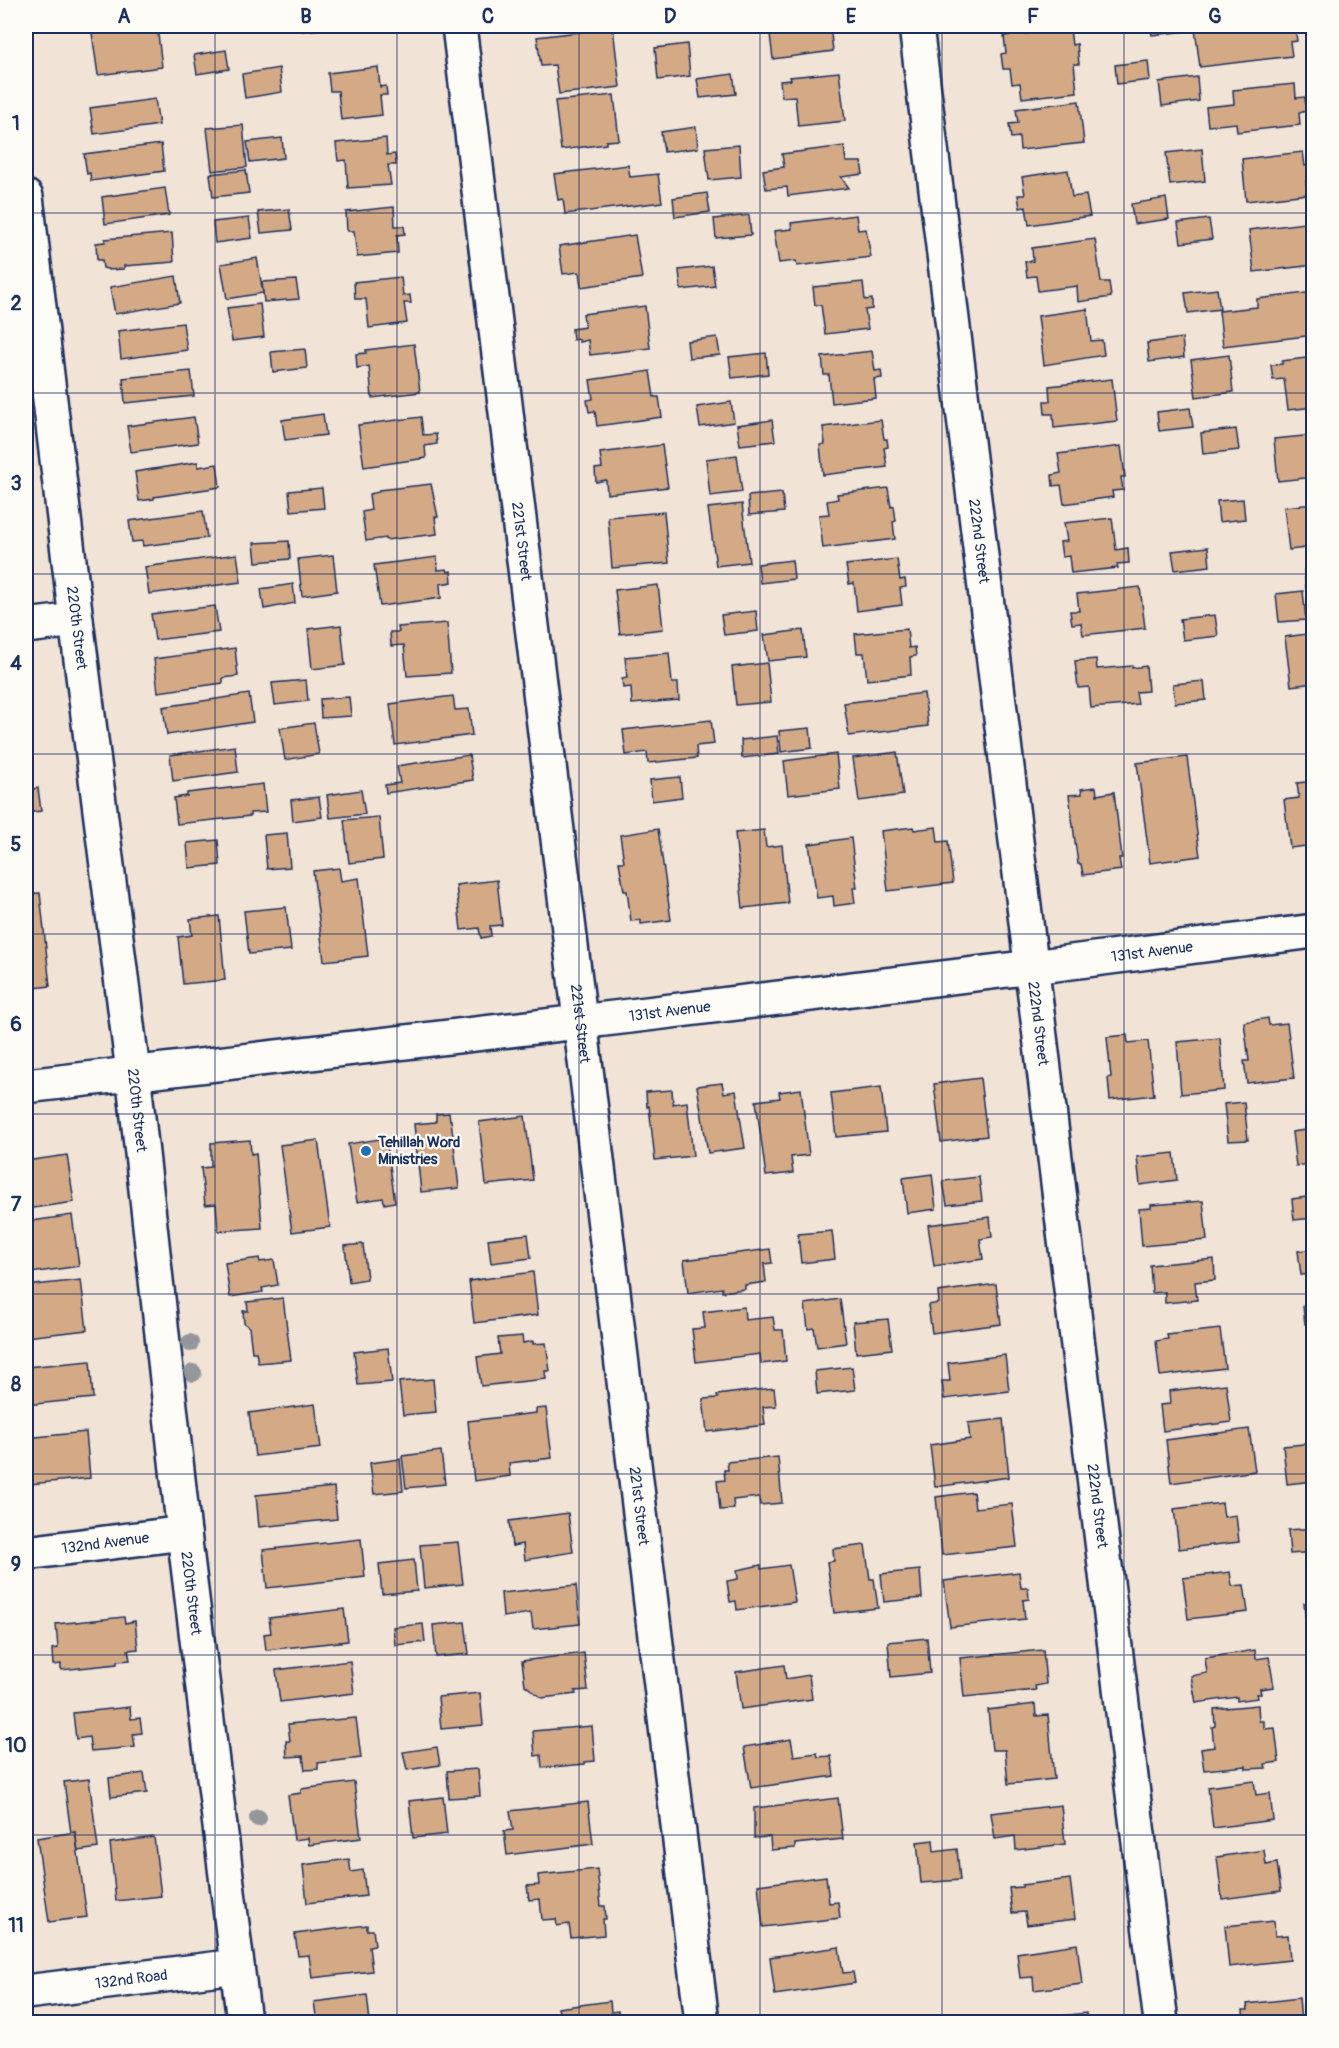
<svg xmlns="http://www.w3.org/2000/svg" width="1339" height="2048" viewBox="0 0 1339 2048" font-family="Pangolin,sans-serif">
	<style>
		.building { fill: #d4a985; stroke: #1b2f5e; stroke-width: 1.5 }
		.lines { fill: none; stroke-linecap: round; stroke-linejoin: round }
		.minor-casing { stroke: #1b2f5e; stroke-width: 38 }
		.minor { stroke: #fdfcf7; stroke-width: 33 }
		.tree { fill: #93979a }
		.grid { fill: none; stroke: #1b2f5e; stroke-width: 1.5; stroke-opacity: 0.55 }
		.poi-dot { fill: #1f6fb2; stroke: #fdfcf7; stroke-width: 2 }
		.labels { text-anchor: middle; stroke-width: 4.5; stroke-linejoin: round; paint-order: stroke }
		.street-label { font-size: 15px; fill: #1b2f5e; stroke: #fdfcf7 }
		.poi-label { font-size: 15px; font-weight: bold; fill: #1b2f5e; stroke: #fdfcf7; text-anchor: start }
		.neatline { fill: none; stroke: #1b2f5e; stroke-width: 2 }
		.grid-label { font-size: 20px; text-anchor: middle; font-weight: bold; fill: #1b2f5e }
	</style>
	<rect width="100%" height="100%" fill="#f1e3d5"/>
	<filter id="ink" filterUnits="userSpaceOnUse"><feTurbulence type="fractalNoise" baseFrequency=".0167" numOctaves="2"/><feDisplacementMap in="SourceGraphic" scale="12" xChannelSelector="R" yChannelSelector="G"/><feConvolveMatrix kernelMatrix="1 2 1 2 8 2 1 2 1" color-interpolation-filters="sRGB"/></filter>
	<g filter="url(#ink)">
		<g class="building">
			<polygon points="157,26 162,67 98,75 92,33"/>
			<polygon points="301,26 353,26 302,31"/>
			<polygon points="692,26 726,26 727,30 692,32"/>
			<polygon points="769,26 830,26 833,51 773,59"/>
			<polygon points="1150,26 1186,26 1187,31 1152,35"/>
			<polygon points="1219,26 1288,26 1289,28 1295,27 1297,41 1290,42 1292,56 1200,67 1195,29"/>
			<polygon points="613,28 620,87 559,94 555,65 541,66 537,37"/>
			<polygon points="1070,29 1072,45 1077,44 1079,64 1074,64 1077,92 1022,98 1020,83 1012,84 1010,69 1003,69 1001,54 1006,53 1004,36"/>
			<polygon points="687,44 690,76 658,80 655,48"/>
			<polygon points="226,50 229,69 197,74 194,55"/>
			<polygon points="1148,61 1150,80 1117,84 1115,65"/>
			<polygon points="378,67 380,87 386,86 387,95 380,95 382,115 341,120 338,91 330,91 328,73"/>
			<polygon points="279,68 282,92 245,98 242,74"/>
			<polygon points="839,72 845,121 798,126 795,96 782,97 780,81 791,80 790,77"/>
			<polygon points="733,74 736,94 700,98 697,79"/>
			<polygon points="1197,77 1199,101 1162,106 1159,82"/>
			<polygon points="1295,84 1296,98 1305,97 1306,111 1299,113 1300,125 1237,132 1236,123 1208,126 1206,107 1234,104 1233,90"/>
			<polygon points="614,95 619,140 606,141 606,144 561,150 555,101"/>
			<polygon points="155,99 159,125 94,134 90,108"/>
			<polygon points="1079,101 1084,143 1020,150 1019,137 1011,138 1009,124 1018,123 1016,109"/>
			<polygon points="243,125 247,167 212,171 207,128"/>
			<polygon points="696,127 698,148 664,152 661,132"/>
			<polygon points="282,138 284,158 250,162 247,142"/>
			<polygon points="386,138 387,155 395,154 396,165 388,165 391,185 348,188 346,160 338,161 336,143"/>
			<polygon points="161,144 164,171 91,181 90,173 87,174 84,154"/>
			<polygon points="739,145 741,177 709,180 705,148"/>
			<polygon points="844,146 846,162 861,162 863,174 841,177 849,188 788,196 787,187 766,189 763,170 784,167 782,154"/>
			<polygon points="1202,149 1205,181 1170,185 1166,153"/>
			<polygon points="1303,152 1305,166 1313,165 1314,168 1314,180 1306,181 1308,194 1246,201 1242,159"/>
			<polygon points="628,165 630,177 658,174 662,202 565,214 563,199 558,200 554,174"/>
			<polygon points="246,170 249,193 213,197 210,174"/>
			<polygon points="1068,170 1072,197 1086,195 1090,216 1029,225 1026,207 1020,208 1018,195 1025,195 1022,177"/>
			<polygon points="165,188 169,215 105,224 102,197"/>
			<polygon points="707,193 710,212 675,217 673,198"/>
			<polygon points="1166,198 1169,219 1134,224 1131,204"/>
			<polygon points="394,207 395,226 404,226 405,234 397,235 398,253 357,257 354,231 347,231 346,212"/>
			<polygon points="289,209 292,230 261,233 258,212"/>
			<polygon points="749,215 751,235 716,238 714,219"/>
			<polygon points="856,215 858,230 866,229 871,257 797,266 796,261 779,263 774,231 792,229 791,223"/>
			<polygon points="249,218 252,238 215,243 213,222"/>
			<polygon points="1209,219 1212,239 1181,243 1178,223"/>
			<polygon points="1312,222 1314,265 1254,272 1249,230"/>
			<polygon points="172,233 174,262 124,266 124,269 108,270 108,269 103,268 102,260 97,260 96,243 105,242 105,239"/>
			<polygon points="635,235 642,278 581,287 579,272 563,274 559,246"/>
			<polygon points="1095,239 1101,282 1109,282 1111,297 1078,302 1077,286 1038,291 1036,276 1027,277 1025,262 1033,261 1032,248"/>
			<polygon points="257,258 263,293 227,299 221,264"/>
			<polygon points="712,266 715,286 681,290 679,270"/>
			<polygon points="176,276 180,303 115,314 110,287"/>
			<polygon points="401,277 403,296 410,295 411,303 404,303 407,323 369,328 366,299 355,299 354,282"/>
			<polygon points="296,280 299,299 264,302 262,282"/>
			<polygon points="863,282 865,300 872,299 872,309 865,310 868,329 825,334 821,305 815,305 813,287"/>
			<polygon points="1217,289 1220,309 1188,313 1185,293"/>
			<polygon points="1314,292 1314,335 1223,346 1219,311 1257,307 1257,299"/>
			<polygon points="260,304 264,337 232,341 227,308"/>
			<polygon points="645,306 650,348 590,355 588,340 579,342 579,339 573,340 572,329 585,327 583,314"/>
			<polygon points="1087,309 1091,341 1102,340 1104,355 1044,365 1038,316"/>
			<polygon points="183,323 187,350 121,359 118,331"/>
			<polygon points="717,337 720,355 689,358 687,341"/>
			<polygon points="1182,338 1184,357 1149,362 1147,343"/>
			<polygon points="414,344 420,392 372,398 369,366 357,368 356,354 366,353 366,350"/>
			<polygon points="305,349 307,368 273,372 271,352"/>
			<polygon points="872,351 875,371 881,370 882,378 874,379 876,398 832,403 829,375 824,375 822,357"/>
			<polygon points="766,353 768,374 732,378 729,357"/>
			<polygon points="1229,355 1233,392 1196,397 1191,360"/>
			<polygon points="1314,357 1314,407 1288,410 1284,379 1273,380 1271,365 1282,364 1282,361"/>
			<polygon points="191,371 194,396 125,403 123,378"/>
			<polygon points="650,371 654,397 659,397 662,417 597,426 595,411 589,412 587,400 593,399 590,380"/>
			<polygon points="1112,379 1117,421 1054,428 1053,414 1045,414 1044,401 1050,401 1049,386"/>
			<polygon points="731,402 734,422 700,427 697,407"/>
			<polygon points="1190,408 1193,427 1159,431 1157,412"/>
			<polygon points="323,414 326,435 285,440 282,420"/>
			<polygon points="194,417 198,443 131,452 127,426"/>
			<polygon points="421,417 423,435 436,434 437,444 425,446 426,458 364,467 358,425"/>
			<polygon points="772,420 775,441 740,445 737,425"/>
			<polygon points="881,420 884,439 887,439 888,447 884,448 887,467 823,475 820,445 825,444 823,427"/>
			<polygon points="1236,429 1239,450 1203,454 1201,433"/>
			<polygon points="1314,435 1314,477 1278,481 1274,439"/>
			<polygon points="662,445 668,487 607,494 606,480 596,482 595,469 602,468 600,453"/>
			<polygon points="1121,446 1125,477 1121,477 1123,490 1112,491 1113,497 1064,504 1061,485 1053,486 1052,475 1061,473 1058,454"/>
			<polygon points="737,455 742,492 710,496 706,459"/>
			<polygon points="198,462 198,467 217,464 220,487 154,497 154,499 139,501 135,472"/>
			<polygon points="431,484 438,517 435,517 437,534 386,540 386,538 366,541 362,512 371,510 369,494 379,492 379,490"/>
			<polygon points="322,488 324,508 291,511 289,491"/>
			<polygon points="888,488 891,507 894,506 896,521 893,522 895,539 823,548 819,515 829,514 827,501 838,499 837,494"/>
			<polygon points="782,493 784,512 749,515 748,496"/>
			<polygon points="1243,499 1245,519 1219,522 1217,501"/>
			<polygon points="742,504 749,562 716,566 708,508"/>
			<polygon points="1314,504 1314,547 1289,550 1284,507"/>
			<polygon points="203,511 207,538 143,546 142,541 132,542 129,521"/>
			<polygon points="664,512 669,563 612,568 608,517"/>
			<polygon points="1112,518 1116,550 1128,548 1129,563 1117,564 1118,568 1071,573 1069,556 1062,557 1060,542 1067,541 1064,523"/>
			<polygon points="289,541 290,559 256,562 254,543"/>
			<polygon points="1208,547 1210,566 1175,570 1172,551"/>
			<polygon points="237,554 241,582 149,594 145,567"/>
			<polygon points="333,555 337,591 302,596 298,559"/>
			<polygon points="437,557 438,570 447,569 448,572 451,571 452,582 440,584 441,598 380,606 374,565"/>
			<polygon points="897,559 900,580 905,579 906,587 900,588 902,605 857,611 854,583 849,584 846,565"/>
			<polygon points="792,560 794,579 760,583 758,564"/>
			<polygon points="1314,569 1314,601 1312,589 1306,589 1304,570"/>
			<polygon points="293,584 295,603 264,609 261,589"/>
			<polygon points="658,585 663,629 620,634 615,590"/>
			<polygon points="1140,587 1145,628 1083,635 1081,623 1072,624 1070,611 1079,611 1077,594"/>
			<polygon points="1303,591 1306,620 1279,622 1276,594"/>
			<polygon points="215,606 219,632 155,640 151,614"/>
			<polygon points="756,611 758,631 724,635 721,615"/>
			<polygon points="1215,615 1218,636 1183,640 1180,619"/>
			<polygon points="447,623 451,673 407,676 404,645 391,646 390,632 399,632 398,627"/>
			<polygon points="341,625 345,665 312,669 308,629"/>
			<polygon points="907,629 909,648 915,647 916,656 910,657 911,675 867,680 864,653 857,653 855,634"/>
			<polygon points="803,630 806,657 768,661 764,635"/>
			<polygon points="1314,633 1314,683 1291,686 1285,637"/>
			<polygon points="235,648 238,676 223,678 223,683 158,692 154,659"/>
			<polygon points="669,653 672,683 678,683 679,700 632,704 631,687 623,688 622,679 627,678 625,657"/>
			<polygon points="1096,659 1097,669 1132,666 1132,668 1146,666 1148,691 1136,692 1138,704 1091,708 1089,687 1078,688 1075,661"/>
			<polygon points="767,663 771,702 736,705 732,667"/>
			<polygon points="306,680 308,701 275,705 272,683"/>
			<polygon points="1204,681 1206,700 1175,703 1173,684"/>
			<polygon points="924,693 928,726 849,736 844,703"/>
			<polygon points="249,694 253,722 167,735 163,707"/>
			<polygon points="453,696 455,710 469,709 472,735 395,745 390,704"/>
			<polygon points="349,697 351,716 321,718 320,699"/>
			<polygon points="711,720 714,744 696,746 697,758 648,763 647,752 626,755 623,730"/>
			<polygon points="314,723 319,754 285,760 280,728"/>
			<polygon points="810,728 812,748 781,752 779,731"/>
			<polygon points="777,736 779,754 742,758 741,740"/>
			<polygon points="235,746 238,772 173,781 170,755"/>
			<polygon points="897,752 903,795 859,801 853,758"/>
			<polygon points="836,754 840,789 788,795 784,761"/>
			<polygon points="469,755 473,780 386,793 385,785 400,783 397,766"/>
			<polygon points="1187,757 1200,856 1150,863 1137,763"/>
			<polygon points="680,777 682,797 652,801 650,780"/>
			<polygon points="1314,781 1314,845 1290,848 1284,800 1299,798 1297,783"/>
			<polygon points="263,784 266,812 250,813 250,816 177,824 174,798 187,796 187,793"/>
			<polygon points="1096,787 1097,795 1114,792 1122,858 1119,858 1121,870 1083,875 1081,864 1078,864 1069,795 1082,794 1081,789"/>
			<polygon points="38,788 41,811 26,813 26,790"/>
			<polygon points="361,790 365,814 330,818 327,795"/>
			<polygon points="319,797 322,817 293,821 291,800"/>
			<polygon points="379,817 383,859 349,863 344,820"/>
			<polygon points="913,827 914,830 936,827 938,842 948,841 953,883 888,891 881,831"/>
			<polygon points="658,829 671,920 641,924 641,920 631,921 627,891 624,891 619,862 624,862 620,835"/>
			<polygon points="764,830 766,847 782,845 788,903 743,908 735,833"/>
			<polygon points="287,833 290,867 267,869 264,835"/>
			<polygon points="851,838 857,888 853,888 855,903 834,906 833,896 817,898 809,844"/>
			<polygon points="218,840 220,865 189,868 187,843"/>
			<polygon points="339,868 341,881 359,878 368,956 324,961 313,871"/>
			<polygon points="497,880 502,925 490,926 491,936 481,938 479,928 461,930 456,885"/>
			<polygon points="40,893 50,986 26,989 26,894"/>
			<polygon points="286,907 291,950 249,954 244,911"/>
			<polygon points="219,916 225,980 183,984 178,937 192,935 190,919"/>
			<polygon points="1268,1018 1269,1025 1287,1023 1294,1078 1247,1083 1244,1061 1249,1061 1244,1022"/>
			<polygon points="1127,1035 1128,1043 1148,1041 1154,1095 1110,1100 1108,1078 1111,1077 1107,1037"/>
			<polygon points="1220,1038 1224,1090 1181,1094 1177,1042"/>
			<polygon points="980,1078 987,1136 941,1142 934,1084"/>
			<polygon points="722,1083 724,1093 736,1091 745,1148 708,1153 697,1086"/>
			<polygon points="881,1087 886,1132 836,1137 831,1093"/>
			<polygon points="801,1089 809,1155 791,1157 793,1173 766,1176 756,1101 780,1098 779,1092"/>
			<polygon points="672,1090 673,1104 687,1102 693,1156 655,1160 649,1106 647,1107 646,1092"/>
			<polygon points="1244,1102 1248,1140 1228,1141 1224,1104"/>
			<polygon points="449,1113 450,1120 451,1120 459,1188 421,1192 414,1124 436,1122 436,1114"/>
			<polygon points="525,1116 533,1180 486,1185 479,1122"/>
			<polygon points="1313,1129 1314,1163 1296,1166 1292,1132"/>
			<polygon points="386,1138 395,1202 385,1204 383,1198 357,1202 348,1144"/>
			<polygon points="250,1140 251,1154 256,1153 262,1228 218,1231 216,1204 205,1205 201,1168 211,1167 211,1143"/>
			<polygon points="318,1140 330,1227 292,1232 280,1145"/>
			<polygon points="1174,1153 1177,1180 1140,1185 1137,1157"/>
			<polygon points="67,1155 74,1202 26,1209 26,1161"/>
			<polygon points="932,1174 936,1209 907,1213 903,1178"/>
			<polygon points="979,1177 982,1201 947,1205 943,1181"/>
			<polygon points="1314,1196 1314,1218 1294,1220 1292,1199"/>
			<polygon points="1203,1201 1207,1240 1142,1246 1139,1209 1151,1208 1151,1205"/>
			<polygon points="72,1215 79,1266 31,1273 31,1270 26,1271 26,1222"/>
			<polygon points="990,1217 992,1237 980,1239 983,1259 934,1266 928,1225"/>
			<polygon points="832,1231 835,1259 801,1263 798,1234"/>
			<polygon points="528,1234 531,1258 491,1263 488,1239"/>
			<polygon points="363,1244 367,1279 349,1282 345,1246"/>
			<polygon points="770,1249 772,1263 764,1264 766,1282 745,1285 745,1289 722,1292 722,1288 688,1293 684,1260"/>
			<polygon points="1314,1249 1314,1274 1301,1275 1298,1251"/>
			<polygon points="259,1258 260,1262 274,1260 278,1285 262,1288 263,1292 230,1297 225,1263"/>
			<polygon points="1214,1259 1215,1280 1195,1282 1197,1300 1165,1303 1165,1292 1152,1293 1150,1265"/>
			<polygon points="533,1272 538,1315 474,1323 469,1281"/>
			<polygon points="81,1280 87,1330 26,1337 26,1286"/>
			<polygon points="996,1284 1001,1324 932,1333 928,1305 939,1303 938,1292"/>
			<polygon points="283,1298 291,1360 258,1363 256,1352 252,1352 249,1327 244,1323 243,1311 248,1311 247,1302"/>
			<polygon points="840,1299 846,1343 817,1347 814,1328 808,1329 805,1304"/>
			<polygon points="1314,1305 1314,1323 1305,1324 1303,1306"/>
			<polygon points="744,1307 745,1320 773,1317 775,1330 783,1330 786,1361 761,1364 760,1354 696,1362 692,1329 705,1328 703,1312"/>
			<polygon points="888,1319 892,1349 856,1353 853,1322"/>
			<polygon points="1220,1329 1225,1368 1160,1376 1156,1341 1168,1339 1167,1335"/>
			<polygon points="522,1336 523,1343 533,1341 533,1344 546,1343 550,1371 545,1371 546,1379 481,1386 477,1357 500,1354 498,1338"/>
			<polygon points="388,1348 392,1382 358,1385 354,1352"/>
			<polygon points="1005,1355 1009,1391 944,1399 942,1381 950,1381 948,1363"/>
			<polygon points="90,1361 93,1398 26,1405 26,1367"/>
			<polygon points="852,1367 855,1390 817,1394 815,1371"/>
			<polygon points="433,1379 436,1412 403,1415 399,1382"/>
			<polygon points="1226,1384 1231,1422 1163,1431 1160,1405 1170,1404 1169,1391"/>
			<polygon points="774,1388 776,1406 763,1407 765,1425 707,1432 703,1399 718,1398 717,1395"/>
			<polygon points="315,1404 321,1448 255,1456 249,1413"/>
			<polygon points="546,1408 552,1458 509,1463 510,1476 474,1481 468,1421 536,1413 536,1409"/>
			<polygon points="1003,1419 1009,1477 935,1487 930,1445 970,1439 968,1423"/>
			<polygon points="1249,1429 1255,1471 1171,1483 1166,1440"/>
			<polygon points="86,1432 90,1478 30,1484 26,1438"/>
			<polygon points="1314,1443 1314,1481 1287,1484 1283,1446"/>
			<polygon points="441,1451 445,1484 406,1488 402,1456"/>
			<polygon points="778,1457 782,1503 760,1505 759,1497 733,1500 734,1509 720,1510 717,1481 725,1480 724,1470 728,1470 727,1462"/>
			<polygon points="400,1459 403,1491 374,1494 370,1463"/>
			<polygon points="334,1487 337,1519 259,1527 256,1495"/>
			<polygon points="973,1492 975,1508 1012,1504 1017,1547 942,1555 936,1497"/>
			<polygon points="1222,1503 1224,1517 1236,1515 1239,1542 1179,1549 1174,1509"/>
			<polygon points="568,1513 573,1552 525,1560 523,1544 512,1546 509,1521"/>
			<polygon points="1314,1528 1314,1552 1290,1554 1288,1530"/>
			<polygon points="361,1539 365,1577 267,1588 263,1550"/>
			<polygon points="458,1542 463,1584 424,1588 420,1545"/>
			<polygon points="865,1545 870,1579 874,1579 878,1608 834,1613 827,1562 834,1561 833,1549"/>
			<polygon points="414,1560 417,1591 382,1594 379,1564"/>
			<polygon points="761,1565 761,1569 789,1565 795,1602 737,1610 736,1601 730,1602 727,1581 738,1579 737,1570"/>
			<polygon points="920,1570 922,1598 884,1602 881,1574"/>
			<polygon points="1019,1572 1021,1588 1028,1588 1029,1599 1023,1600 1025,1619 950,1627 944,1581"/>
			<polygon points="1230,1572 1232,1586 1244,1585 1248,1612 1188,1619 1183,1578"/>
			<polygon points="576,1585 580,1624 533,1629 531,1613 503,1617 501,1593"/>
			<polygon points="1309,1593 1314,1593 1314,1622 1306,1623 1304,1603 1310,1603"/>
			<polygon points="344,1609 348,1641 266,1650 264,1634 271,1633 269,1618"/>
			<polygon points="124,1617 125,1623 135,1621 138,1649 128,1650 130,1660 117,1661 117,1664 61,1670 61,1664 53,1665 52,1649 58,1648 56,1624"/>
			<polygon points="465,1622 469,1654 436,1657 433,1625"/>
			<polygon points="423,1624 425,1642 395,1645 393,1627"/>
			<polygon points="927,1638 930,1673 891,1677 888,1642"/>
			<polygon points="1043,1650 1046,1684 1035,1686 1036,1690 964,1697 960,1658"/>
			<polygon points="1255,1650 1256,1659 1269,1657 1274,1687 1260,1689 1261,1694 1257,1694 1258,1698 1237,1701 1237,1697 1196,1703 1191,1676 1207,1673 1205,1658"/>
			<polygon points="584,1653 588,1690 575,1691 576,1694 542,1698 525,1685 522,1661"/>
			<polygon points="350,1661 354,1693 280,1702 276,1670"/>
			<polygon points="784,1665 786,1679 809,1675 812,1699 741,1709 736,1672"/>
			<polygon points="480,1693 483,1725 441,1729 438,1697"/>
			<polygon points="1035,1704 1036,1716 1048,1715 1054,1779 1008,1784 1005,1750 992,1750 988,1710"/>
			<polygon points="1258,1705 1259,1721 1264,1721 1264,1729 1275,1728 1279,1762 1265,1764 1266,1768 1246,1769 1246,1766 1204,1770 1201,1749 1214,1747 1212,1727 1215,1726 1214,1709"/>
			<polygon points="130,1707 131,1719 140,1718 142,1733 133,1734 135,1747 91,1751 89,1737 76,1739 73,1713"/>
			<polygon points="356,1718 361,1758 318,1763 318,1769 305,1770 303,1756 287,1757 286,1741 290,1741 288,1724"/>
			<polygon points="592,1726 595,1761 585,1762 585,1764 542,1768 541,1755 535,1756 533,1731"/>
			<polygon points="791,1739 794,1756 817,1753 818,1757 831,1756 834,1776 751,1788 744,1747"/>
			<polygon points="437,1747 440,1765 407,1770 403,1752"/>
			<polygon points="478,1769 480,1796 449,1798 447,1771"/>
			<polygon points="144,1773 147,1793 111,1797 109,1778"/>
			<polygon points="89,1779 98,1848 78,1851 75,1832 71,1833 64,1782"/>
			<polygon points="1254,1781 1256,1795 1270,1793 1273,1820 1213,1828 1208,1787"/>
			<polygon points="354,1782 361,1838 309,1845 308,1838 294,1840 288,1795 301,1793 301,1789"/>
			<polygon points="443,1797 447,1834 413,1838 409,1801"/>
			<polygon points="838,1798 843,1839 795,1844 795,1848 771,1850 770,1837 754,1838 754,1808"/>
			<polygon points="588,1802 593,1844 507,1855 504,1831 513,1830 510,1811"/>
			<polygon points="1061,1805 1065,1844 1016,1850 1015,1836 995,1839 991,1813"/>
			<polygon points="75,1832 87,1917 49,1922 37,1838"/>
			<polygon points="154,1837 161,1896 116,1901 110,1843"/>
			<polygon points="933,1840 934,1852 957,1849 960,1880 921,1883 917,1842"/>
			<polygon points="1264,1850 1266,1865 1277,1863 1281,1891 1222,1899 1217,1857"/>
			<polygon points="349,1859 351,1872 363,1870 366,1896 307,1903 303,1865"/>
			<polygon points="597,1869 601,1906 605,1906 606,1919 603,1919 604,1935 571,1938 569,1924 557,1926 556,1919 542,1920 540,1899 529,1900 527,1886 539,1885 538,1875"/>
			<polygon points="826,1876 829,1903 838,1902 840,1918 763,1927 758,1885"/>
			<polygon points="1070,1879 1075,1919 1027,1925 1025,1912 1012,1913 1009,1888 1022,1887 1022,1885"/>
			<polygon points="1274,1921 1275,1936 1288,1935 1290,1960 1229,1967 1225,1926"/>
			<polygon points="367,1925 367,1930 373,1930 375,1945 369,1946 372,1971 312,1978 309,1955 298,1956 295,1934"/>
			<polygon points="1077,1944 1082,1984 1034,1990 1033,1977 1020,1978 1017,1953"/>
			<polygon points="839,1947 843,1973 853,1972 855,1983 775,1995 770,1957"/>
			<polygon points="367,1995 370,2022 317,2022 314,2002"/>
			<polygon points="1299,1998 1301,2022 1236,2022 1244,2021 1243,2010 1248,2010 1247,2004"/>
			<polygon points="610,2001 611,2012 618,2011 619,2022 561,2022 558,2008"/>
			<polygon points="1086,2013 1087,2022 1025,2022 1024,2020"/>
		</g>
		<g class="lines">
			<defs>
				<g id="minor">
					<path id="s1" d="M459 26 702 2022"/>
					<path id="s2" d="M916 26 1161 2022"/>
					<path id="s3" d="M26 197 76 620 133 1072 184 1533 244 2022"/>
					<polyline points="26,626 76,620"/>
					<path id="s4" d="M26 1086 622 1017 1032 967 1314 931"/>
					<path id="s5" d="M26 1553 184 1533"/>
					<path id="s6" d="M26 1992 237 1966"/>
				</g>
			</defs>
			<use href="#minor" class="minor-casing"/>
			<use href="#minor" class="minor"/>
		</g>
		<g class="tree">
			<circle cx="190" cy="1343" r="9"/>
			<circle cx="193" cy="1373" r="9"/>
			<circle cx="258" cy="1818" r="9"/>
		</g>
	</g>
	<path class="grid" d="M215 26V2022M397 26V2022M579 26V2022M760 26V2022M942 26V2022M1124 26V2022M26 213H1314M26 393H1314M26 574H1314M26 754H1314M26 934H1314M26 1114H1314M26 1294H1314M26 1474H1314M26 1655H1314M26 1835H1314"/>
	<circle class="poi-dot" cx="366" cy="1151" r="6"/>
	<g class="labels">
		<g class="street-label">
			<text dy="5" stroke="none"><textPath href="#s1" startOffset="519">221st Street</textPath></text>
			<text dy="5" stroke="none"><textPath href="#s2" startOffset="519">222nd Street</textPath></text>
			<text dy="5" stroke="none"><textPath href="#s3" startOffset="434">220th Street</textPath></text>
			<text dy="5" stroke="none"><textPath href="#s4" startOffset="1134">131st Avenue</textPath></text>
			<text dy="5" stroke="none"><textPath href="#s4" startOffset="648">131st Avenue</textPath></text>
			<text dy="5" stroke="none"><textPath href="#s1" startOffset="1005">221st Street</textPath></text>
			<text dy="5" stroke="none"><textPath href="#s2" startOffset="1005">222nd Street</textPath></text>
			<text dy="5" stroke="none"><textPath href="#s3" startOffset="920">220th Street</textPath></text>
			<text dy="5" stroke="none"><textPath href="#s1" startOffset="1491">221st Street</textPath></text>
			<text dy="5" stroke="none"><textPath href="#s2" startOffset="1491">222nd Street</textPath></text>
			<text dy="5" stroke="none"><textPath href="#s5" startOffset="80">132nd Avenue</textPath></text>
			<text dy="5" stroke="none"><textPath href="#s3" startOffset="1406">220th Street</textPath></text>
			<text dy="5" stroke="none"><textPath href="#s6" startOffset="106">132nd Road</textPath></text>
		</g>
		<g class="poi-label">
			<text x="378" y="1147">Tehillah Word<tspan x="378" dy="17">Ministries</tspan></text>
		</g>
	</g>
	<rect width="1339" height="2048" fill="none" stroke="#fdfcf7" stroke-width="66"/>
	<rect x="33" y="33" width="1273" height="1982" class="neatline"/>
	<g class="grid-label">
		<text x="124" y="23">A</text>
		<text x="306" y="23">B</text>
		<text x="488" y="23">C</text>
		<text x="670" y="23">D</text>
		<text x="851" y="23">E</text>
		<text x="1033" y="23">F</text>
		<text x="1215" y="23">G</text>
		<text x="16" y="130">1</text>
		<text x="16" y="310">2</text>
		<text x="16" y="490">3</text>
		<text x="16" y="670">4</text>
		<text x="16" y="851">5</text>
		<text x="16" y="1031">6</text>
		<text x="16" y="1211">7</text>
		<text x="16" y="1391">8</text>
		<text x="16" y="1571">9</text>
		<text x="16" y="1752">10</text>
		<text x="16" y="1932">11</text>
	</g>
</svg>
